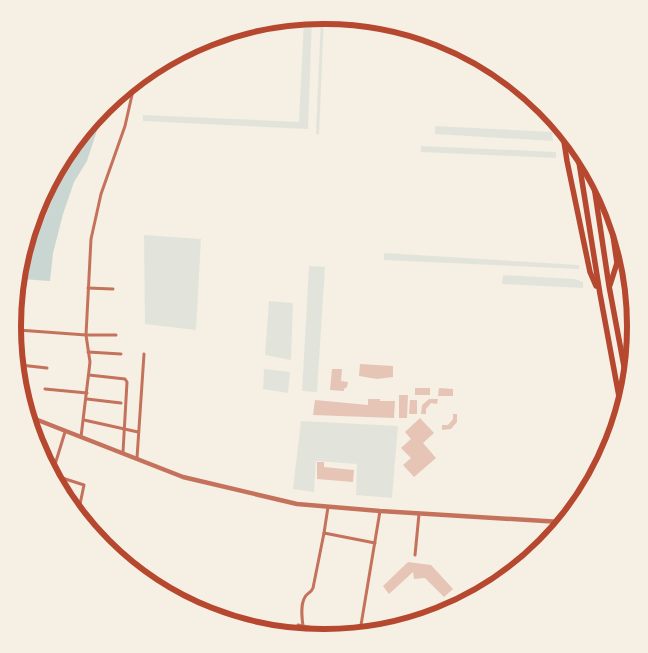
<svg xmlns="http://www.w3.org/2000/svg" width="648" height="653" viewBox="0 0 648 653" font-family="'Nunito Sans',sans-serif">
	<style>
		.green { fill: #e2e4dc }
		.water { fill: #c9d6d2 }
		.building { fill: #e6c5b7 }
		.lines { fill: none; stroke-linecap: round; stroke-linejoin: round }
		.minor { stroke: #c5725c; stroke-width: 3 }
		.tertiary { stroke: #c5725c; stroke-width: 4.5 }
		.primary { stroke: #b5482f; stroke-width: 5.5 }
		.rim { fill: none; stroke: #b5482f; stroke-width: 6 }
	</style>
	<rect width="100%" height="100%" fill="#f6efe4"/>
	<g class="green">
		<polygon points="324,15 319,135 316,134 321,16"/>
		<polygon points="312,17 308,129 143,121 143,115 299,122 304,19"/>
		<polygon points="435,126 552,132 553,141 435,134"/>
		<polygon points="421,146 556,152 556,158 421,152"/>
		<polygon points="69,159 39,232 31,231 36,207"/>
		<polygon points="144,235 201,239 196,330 145,324"/>
		<polygon points="384,253 579,265 579,269 384,260"/>
		<polygon points="309,266 325,267 317,392 302,391"/>
		<polygon points="503,275 575,279 583,282 583,288 502,284"/>
		<polygon points="269,301 293,303 291,360 265,355"/>
		<polygon points="264,369 290,372 288,393 263,389"/>
		<polygon points="301,421 398,426 392,498 356,495 357,464 316,461 314,492 293,489"/>
	</g>
	<polygon class="water" points="105,106 87,161 74,182 63,214 53,253 50,281 22,279 31,231 39,232 69,159"/>
	<g class="building">
		<polygon points="360,364 393,366 393,377 377,379 359,376"/>
		<polygon points="332,369 342,369 341,381 348,382 347,387 344,389 344,391 330,390"/>
		<rect x="415" y="388" width="15" height="7"/>
		<polygon points="439,388 453,389 453,396 438,396"/>
		<polygon points="399,395 408,395 407,418 399,418"/>
		<polygon points="368,399 380,399 380,401 395,401 394,418 313,415 315,400 368,405"/>
		<polygon points="429,399 438,399 437,404 431,403 426,409 426,414 421,414 422,405"/>
		<polygon points="410,400 417,400 417,414 409,414"/>
		<polygon points="453,414 457,414 457,422 451,429 442,430 442,425 448,425 453,419"/>
		<polygon points="420,418 434,433 423,443 436,458 414,477 403,465 411,458 401,448 411,439 405,432"/>
		<polygon points="317,462 324,462 324,467 354,470 353,482 317,479"/>
		<polygon points="408,562 431,565 453,589 444,597 425,578 414,579 413,572 389,594 383,586"/>
	</g>
	<g class="lines">
		<g class="minor">
			<polyline points="88,288 113,289"/>
			<polyline points="15,338 16,331 18,330 86,335 116,335"/>
			<polyline points="88,352 121,354"/>
			<polyline points="20,365 47,368"/>
			<polyline points="89,375 125,379 127,382 123,452"/>
			<polyline points="45,389 87,393"/>
			<polyline points="87,399 121,403"/>
			<polyline points="84,420 138,432"/>
			<polyline points="81,437 90,362 86,335 91,239 101,194 125,126 134,86"/>
			<polyline points="137,458 144,354"/>
			<polyline points="53,471 65,432"/>
			<polyline points="56,476 84,485 79,509"/>
			<polyline points="324,533 328,507"/>
			<polyline points="415,555 419,514"/>
			<path d="M303 626C302 618 300 605 305 597 307 593 311 593 313 588L324 533 375 543"/>
			<polyline points="360,631 380,511"/>
			<polyline points="297,633 298,625 345,634"/>
		</g>
		<polyline class="tertiary" points="30,417 183,477 297,504 380,511 561,522"/>
		<g class="primary">
			<polyline points="563,135 567,161 590,272 596,286"/>
			<polyline points="578,156 600,294 620,402"/>
			<polyline points="593,179 609,286 626,377"/>
			<polyline points="608,201 617,263 610,285"/>
		</g>
	</g>
	<path d="M0 0H648V653H0ZM323 24H325A302 302 0 0 1 627 326V327A302 302 0 0 1 325 629H323A302 302 0 0 1 21 327V326A302 302 0 0 1 323 24Z" fill="#f6efe4" fill-rule="evenodd"/>
	<path class="rim" d="M323 24H325A302 302 0 0 1 627 326V327A302 302 0 0 1 325 629H323A302 302 0 0 1 21 327V326A302 302 0 0 1 323 24Z"/>
</svg>
